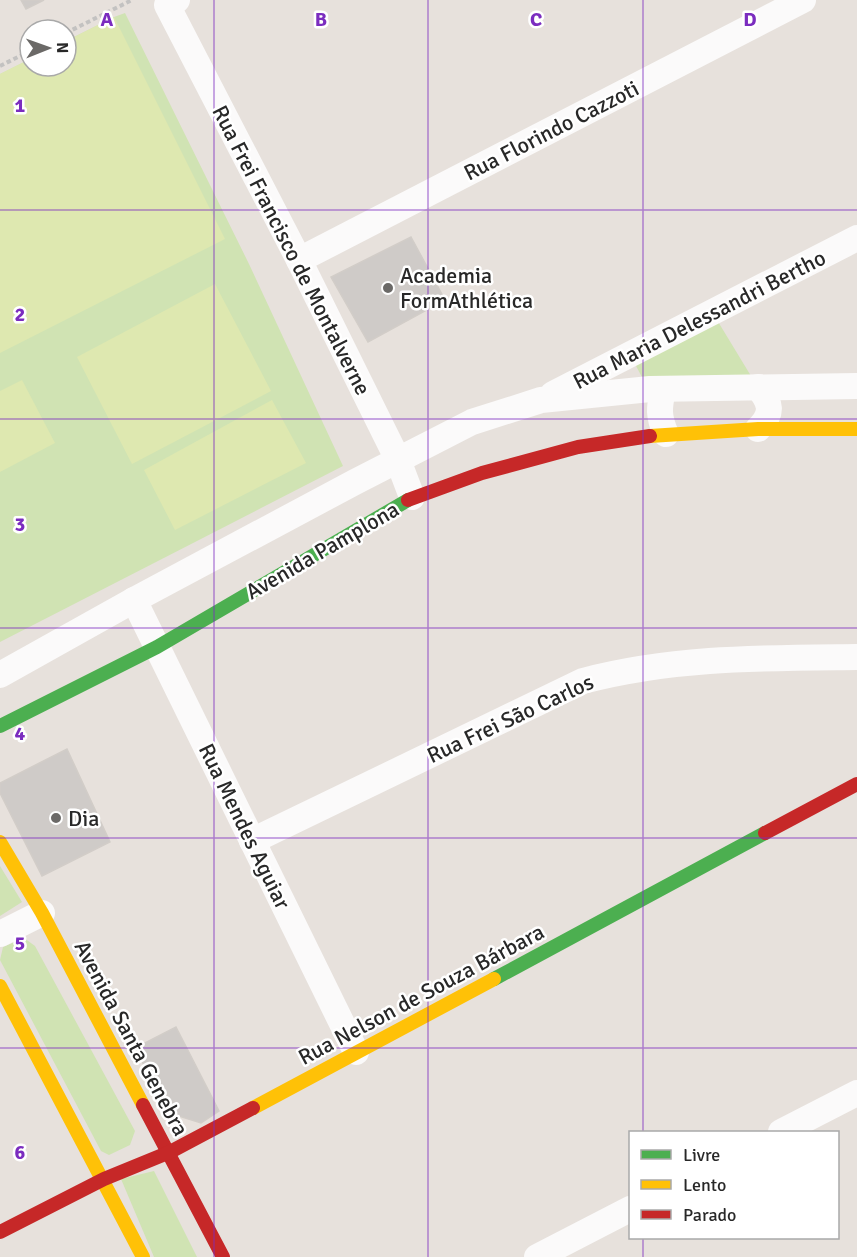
<svg xmlns="http://www.w3.org/2000/svg" width="857" height="1257" viewBox="0 0 857 1257" font-family="Signika,sans-serif">
	<style>
		.green { fill: #d0e3b3 }
		.pitch { fill: #dee8b0 }
		.building { fill: #cfcbc8; stroke: #d2cdc8; stroke-width: 1.5 }
		.lines { fill: none; stroke-linecap: round; stroke-linejoin: round }
		.path { stroke: #c3c2c1; stroke-width: 4; stroke-dasharray: 4.5 3; stroke-linecap: butt }
		.street { stroke: #fbfafa; stroke-width: 26 }
		.fast { stroke: #4caf50; stroke-width: 14 }
		.slow { stroke: #ffc107; stroke-width: 14 }
		.jam { stroke: #c62828; stroke-width: 14 }
		.grid { fill: none; stroke: #7b2cbf; stroke-width: 1.5; stroke-opacity: 0.55 }
		.poi-dot { fill: #6b6967; stroke: #fff; stroke-width: 2 }
		.labels { text-anchor: middle; stroke-width: 5; stroke-linejoin: round; paint-order: stroke }
		.street-label { font-size: 22px; fill: #282828; stroke: #fff }
		.poi-label { font-size: 22px; fill: #282828; stroke: #fff; text-anchor: start }
		.grid-label { font-size: 20px; text-anchor: middle; font-weight: bold; fill: #7b2cbf; stroke: #fff; stroke-width: 5; stroke-linejoin: round; paint-order: stroke }
	</style>
	<rect width="100%" height="100%" fill="#e7e1dc"/>
	<g class="green">
		<polygon points="125,13 249,264 343,466 0,642 0,74 30,59 30,66 66,66 66,41 114,17"/>
		<polygon points="717,320 751,376 644,381 635,364"/>
		<polygon points="0,866 22,902 0,916"/>
		<polygon points="24,938 35,946 135,1131 130,1145 109,1155 101,1151 0,960 3,947"/>
		<polygon points="154,1171 197,1257 154,1257 121,1179"/>
	</g>
	<g class="pitch">
		<polygon points="114,17 225,239 0,353 0,74 30,59 30,66 66,66 66,41"/>
		<polygon points="215,284 271,391 132,464 77,357"/>
		<polygon points="22,380 55,443 0,472 0,391"/>
		<polygon points="272,400 306,463 175,530 144,470"/>
	</g>
	<g class="building">
		<polygon points="21,0 44,0 26,9"/>
		<polygon points="411,237 445,300 368,342 331,277"/>
		<polygon points="67,749 110,842 42,876 0,793 0,783"/>
		<polygon points="176,1027 219,1111 201,1123 169,1113 135,1048"/>
	</g>
	<g class="lines">
		<g class="path">
			<polyline points="66,33 132,0"/>
			<polyline points="0,66 30,51"/>
		</g>
		<g class="street">
			<polyline points="177,0 167,5 299,260 398,460 412,497"/>
			<polyline points="299,260 803,0"/>
			<path d="M663 389C659 408 658 416 666 434"/>
			<polyline points="553,394 857,238"/>
			<path d="M758 429C774 413 771 403 758 387"/>
			<polyline points="134,600 356,1052"/>
			<polyline points="0,675 134,600 355,482 472,422 541,400 650,389 857,386"/>
			<path d="M252 841 583 681C674 657 764 658 857 657"/>
			<polyline points="0,934 42,913"/>
			<polyline points="781,1132 857,1093"/>
			<polyline points="537,1257 630,1209"/>
		</g>
		<g class="fast">
			<polyline points="0,726 157,647 408,500"/>
			<polyline points="494,979 765,833"/>
		</g>
		<g class="slow">
			<polyline points="650,436 758,429 857,429"/>
			<polyline points="0,842 42,913 143,1105"/>
			<polyline points="0,986 143,1257"/>
			<polyline points="253,1108 494,979"/>
		</g>
		<g class="jam">
			<polyline points="408,500 482,473 578,447 650,436"/>
			<polyline points="765,833 857,784"/>
			<polyline points="143,1105 223,1257"/>
			<polyline points="0,1232 104,1179 170,1152 253,1108"/>
		</g>
	</g>
	<path class="grid" d="M214 0V1257M428 0V1257M643 0V1132M0 210H857M0 419H857M0 628H857M0 838H857M0 1048H857M643 1238V1257"/>
	<g class="poi-dot">
		<circle cx="388" cy="288" r="6"/>
		<circle cx="56" cy="818" r="6"/>
	</g>
	<g class="labels">
		<g class="street-label">
			<text transform="translate(551 130) rotate(-27)" y="8">Rua Florindo Cazzoti</text>
			<text transform="translate(292 250) rotate(63)" y="8">Rua Frei Francisco de Montalverne</text>
			<text transform="translate(699 319) rotate(-27)" y="8">Rua Maria Delessandri Bertho</text>
			<text transform="translate(322 550) rotate(-30)" y="8">Avenida Pamplona</text>
			<text transform="translate(510 718) rotate(-25)" y="8">Rua Frei São Carlos</text>
			<text transform="translate(245 826) rotate(64)" y="8">Rua Mendes Aguiar</text>
			<text transform="translate(421 994) rotate(-28)" y="8">Rua Nelson de Souza Bárbara</text>
			<text transform="translate(132 1038) rotate(62)" y="8">Avenida Santa Genebra</text>
		</g>
		<g class="poi-label">
			<text x="400" y="283">Academia<tspan x="400" dy="25">FormAthlética</tspan></text>
			<text x="68" y="826">Dia</text>
		</g>
	</g>
	<g class="grid-label">
		<text x="107" y="26">A</text>
		<text x="321" y="26">B</text>
		<text x="536" y="26">C</text>
		<text x="750" y="26">D</text>
		<text x="20" y="112">1</text>
		<text x="20" y="321">2</text>
		<text x="20" y="531">3</text>
		<text x="20" y="740">4</text>
		<text x="20" y="950">5</text>
		<text x="20" y="1159">6</text>
	</g>
	<rect x="629" y="1131" width="210" height="108" fill="#ffffff" stroke="#a9a9a9" stroke-width="1.5"/>
	<rect x="641" y="1150" width="30" height="9" fill="#4caf50" stroke="#a9a9a9" stroke-width="1.5"/>
	<text x="683" y="1161" font-size="18" fill="#282828">Livre</text>
	<rect x="641" y="1180" width="30" height="9" fill="#ffc107" stroke="#a9a9a9" stroke-width="1.5"/>
	<text x="683" y="1191" font-size="18" fill="#282828">Lento</text>
	<rect x="641" y="1210" width="30" height="9" fill="#c62828" stroke="#a9a9a9" stroke-width="1.5"/>
	<text x="683" y="1221" font-size="18" fill="#282828">Parado</text>
	<g transform="translate(48 48) rotate(89)"><circle r="28" fill="#ffffff" stroke="#a9a9a9" stroke-width="1.5"/>
	<path d="M0-4.5L10 22L0 15L-10 22Z" fill="#6b6967"/>
	<text y="-9" font-size="16" font-weight="bold" text-anchor="middle" fill="#282828">N</text>
	</g>
</svg>
